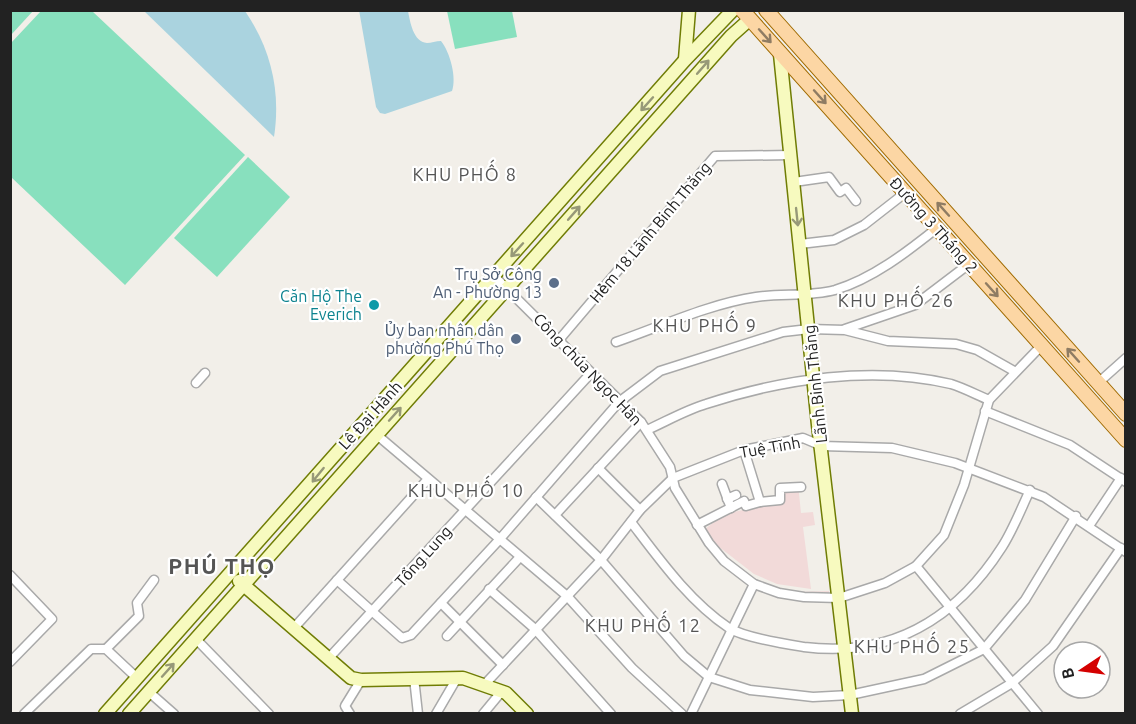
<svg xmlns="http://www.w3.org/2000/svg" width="1136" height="724" viewBox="0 0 1136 724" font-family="Ubuntu,sans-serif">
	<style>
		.commercial { fill: #f2dad9 }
		.pitch { fill: #88e0be }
		.water { fill: #aad3df }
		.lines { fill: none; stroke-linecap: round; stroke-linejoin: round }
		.street-casing { stroke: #a9a9a9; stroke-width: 11 }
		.secondary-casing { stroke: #707d05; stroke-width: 15 }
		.primary-casing { stroke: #a06b00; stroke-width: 16 }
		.street { stroke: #fff; stroke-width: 8 }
		.secondary { stroke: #f7fabf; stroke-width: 12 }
		.primary { stroke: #fcd6a4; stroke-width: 14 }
		.oneway { stroke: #8f7c63 }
		.oneway2 { stroke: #979978 }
		.service-dot { fill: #5c6f8a; stroke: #fff; stroke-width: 2 }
		.culture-dot { fill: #0f9aa8; stroke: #fff; stroke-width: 2 }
		.labels { text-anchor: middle; stroke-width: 4.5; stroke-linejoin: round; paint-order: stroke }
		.street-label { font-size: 16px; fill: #222; stroke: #fff }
		.service-label { font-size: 16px; fill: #4e5e75; stroke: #fff; text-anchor: end }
		.culture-label { font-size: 16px; fill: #0d838f; stroke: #fff; text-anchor: end }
		.neighbourhood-label { font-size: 18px; letter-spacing: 1.5px; fill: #555; stroke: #fff }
		.district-label { font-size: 22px; font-weight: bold; letter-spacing: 1.5px; fill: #555; stroke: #fff }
	</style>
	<rect width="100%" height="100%" fill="#f2efe9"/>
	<polygon class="commercial" points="798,484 801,513 813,512 815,525 803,527 811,589 777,584 754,574 714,543 735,566 751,577 766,584 796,592 829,591 830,601 785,599 746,584 732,573 701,539 673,492 680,488 704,530 724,514 781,502 779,486"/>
	<g class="pitch">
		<polygon points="11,10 33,11 11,35 10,11"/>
		<polygon points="41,11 92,11 245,155 125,285 11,177 11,43"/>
		<polygon points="447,11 512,11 517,37 455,49"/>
		<polygon points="248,157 290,197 217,277 174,238"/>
	</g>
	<g class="water">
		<path d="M359 10 408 11C410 21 413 42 427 43 431 43 436 41 441 41 450 52 457 78 452 91L385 114 380 113 376 107Z"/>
		<path d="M144 11H245C271 49 281 91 274 137Z"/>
	</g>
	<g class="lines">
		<defs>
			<g id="street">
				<polyline points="794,182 829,177 840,192 846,188 856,201"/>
				<polyline points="800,244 834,240 864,225 905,193"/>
				<polyline points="494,276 641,422 670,467 675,488 709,543 724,561 754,584 779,593 804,597 839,598 885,583 916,566 944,535 964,485 989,400 1042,345"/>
				<polyline points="845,329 915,305 969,264"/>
				<polyline points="559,340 715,156 791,155"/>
				<path d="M616 342C659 327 712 303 756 297 782 293 809 297 835 290 872 279 907 252 937 228"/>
				<polyline points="196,383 205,373"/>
				<polyline points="1098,383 1126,358"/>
				<polyline points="985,411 1070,445 1126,482"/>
				<path d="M647 430C667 421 686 410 706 404 783 379 872 365 951 384 964 388 977 395 989 400"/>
				<polyline points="377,435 567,596 632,668 682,714"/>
				<polyline points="598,468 640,510"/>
				<polyline points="722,484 731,508"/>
				<polyline points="536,497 601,560 684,656 709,677 750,690 813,697 850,695 924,679 984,649 1025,600 1076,516"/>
				<polyline points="727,499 736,495"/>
				<polyline points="760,502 780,500 780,488 801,487"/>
				<polyline points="555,515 641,422"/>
				<path d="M631 522C660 560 689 601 729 628 745 638 785 644 804 647 891 658 956 619 1002 547 1013 530 1021 509 1030 490"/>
				<polyline points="697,525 744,501 746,506 760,502 744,450"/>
				<polyline points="1089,526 1121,478"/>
				<polyline points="916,566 1038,714"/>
				<polyline points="10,575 52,619 10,662"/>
				<polyline points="337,580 402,638 411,635 499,540 619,402 660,371 783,332 809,329 845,330 888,341 956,344 977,350 1014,371"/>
				<polyline points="489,589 535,629 611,714"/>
				<polyline points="441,603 503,665"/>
				<polyline points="293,629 428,479"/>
				<polyline points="447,636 520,557"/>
				<polyline points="196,639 269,714"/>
				<polyline points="106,649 139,616 137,603 154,580"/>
				<polyline points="328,659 591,373"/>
				<polyline points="414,678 418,714"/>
				<polyline points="485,684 601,560 640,510 673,478 744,450 803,438 822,446 892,448 955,463 1044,497 1126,552"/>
				<polyline points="149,692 174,714"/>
				<polyline points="24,714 91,649 106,649 137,678"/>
				<polyline points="350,714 345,706 361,680"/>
				<polyline points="436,714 457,678"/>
				<polyline points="483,714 502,691"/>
				<polyline points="691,714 754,584"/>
				<polyline points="960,714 1012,683 1053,646 1121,548"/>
			</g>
			<g id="secondary">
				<polyline points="780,54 818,425 852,714"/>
				<polyline points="685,59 689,10"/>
				<polyline points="239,581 351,678 361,680 463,678 506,693 527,714"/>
				<polyline points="105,714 685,60 733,10"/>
				<polyline points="129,714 731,36 750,19"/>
			</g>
			<g id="primary">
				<polyline points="742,10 1126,440"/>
				<polyline points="766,10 1126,414"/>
			</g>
		</defs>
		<use href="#street" class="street-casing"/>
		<use href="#secondary" class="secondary-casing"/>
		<use href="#primary" class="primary-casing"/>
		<use href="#street" class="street"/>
		<use href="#secondary" class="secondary"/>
		<use href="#primary" class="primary"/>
	</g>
	<defs><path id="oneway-shaft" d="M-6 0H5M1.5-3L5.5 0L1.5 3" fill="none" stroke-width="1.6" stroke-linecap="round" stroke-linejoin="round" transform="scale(1.5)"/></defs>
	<g class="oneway">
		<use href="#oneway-shaft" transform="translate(765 36) rotate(48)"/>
		<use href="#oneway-shaft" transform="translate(820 97) rotate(48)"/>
		<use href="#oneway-shaft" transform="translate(943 209) rotate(-132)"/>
		<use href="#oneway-shaft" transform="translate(992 290) rotate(48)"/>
		<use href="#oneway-shaft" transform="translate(1073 355) rotate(-132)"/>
	</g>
	<g class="oneway2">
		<use href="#oneway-shaft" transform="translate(703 67) rotate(-49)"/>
		<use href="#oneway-shaft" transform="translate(647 104) rotate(132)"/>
		<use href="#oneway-shaft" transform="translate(574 213) rotate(-49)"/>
		<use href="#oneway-shaft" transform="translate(797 217) rotate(84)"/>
		<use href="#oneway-shaft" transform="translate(517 250) rotate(132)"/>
		<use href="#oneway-shaft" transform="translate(395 414) rotate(-48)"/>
		<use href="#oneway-shaft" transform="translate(318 475) rotate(129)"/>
		<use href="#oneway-shaft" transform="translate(168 670) rotate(-48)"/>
	</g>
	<g class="service-dot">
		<circle cx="554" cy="283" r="6"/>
		<circle cx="516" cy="339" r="6"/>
	</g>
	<circle class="culture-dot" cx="374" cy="305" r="6"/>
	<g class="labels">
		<g class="street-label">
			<text transform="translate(934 225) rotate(48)" y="6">Đường 3 Tháng 2</text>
			<text transform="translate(650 232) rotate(-50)" y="6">Hẻm 18 Lãnh Binh Thăng</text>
			<text transform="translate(588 369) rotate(46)" y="6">Công chúa Ngọc Hân</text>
			<text transform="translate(815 384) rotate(-96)" y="6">Lãnh Binh Thăng</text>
			<text transform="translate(370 415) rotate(-48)" y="6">Lê Đại Hành</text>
			<text transform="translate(770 447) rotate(-10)" y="6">Tuệ Tĩnh</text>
			<text transform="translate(423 556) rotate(-48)" y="6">Tổng Lung</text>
		</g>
		<g class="service-label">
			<text x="542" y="280">Trụ Sở Công<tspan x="542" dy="18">An - Phường 13</tspan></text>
			<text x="504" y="336">Ủy ban nhân dân<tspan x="504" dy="18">phường Phú Thọ</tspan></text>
		</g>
		<g class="culture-label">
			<text x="362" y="302">Căn Hộ The<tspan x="362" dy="18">Everich</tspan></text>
		</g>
		<g class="neighbourhood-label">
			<text x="465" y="181">KHU PHỐ 8</text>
			<text x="896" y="307">KHU PHỐ 26</text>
			<text x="705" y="332">KHU PHỐ 9</text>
			<text x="466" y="497">KHU PHỐ 10</text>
			<text x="643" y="632">KHU PHỐ 12</text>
			<text x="912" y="653">KHU PHỐ 25</text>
		</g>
		<g class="district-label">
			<text x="222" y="574">PHÚ THỌ</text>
		</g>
	</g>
	<rect width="1136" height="724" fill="none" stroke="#222222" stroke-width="24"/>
	<g transform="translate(1082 670) rotate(257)"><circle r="28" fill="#ffffff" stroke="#a7a7a7" stroke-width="1.5"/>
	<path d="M0-4.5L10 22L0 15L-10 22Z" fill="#d40000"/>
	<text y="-9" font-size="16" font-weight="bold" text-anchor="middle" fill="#222222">B</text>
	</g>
</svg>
